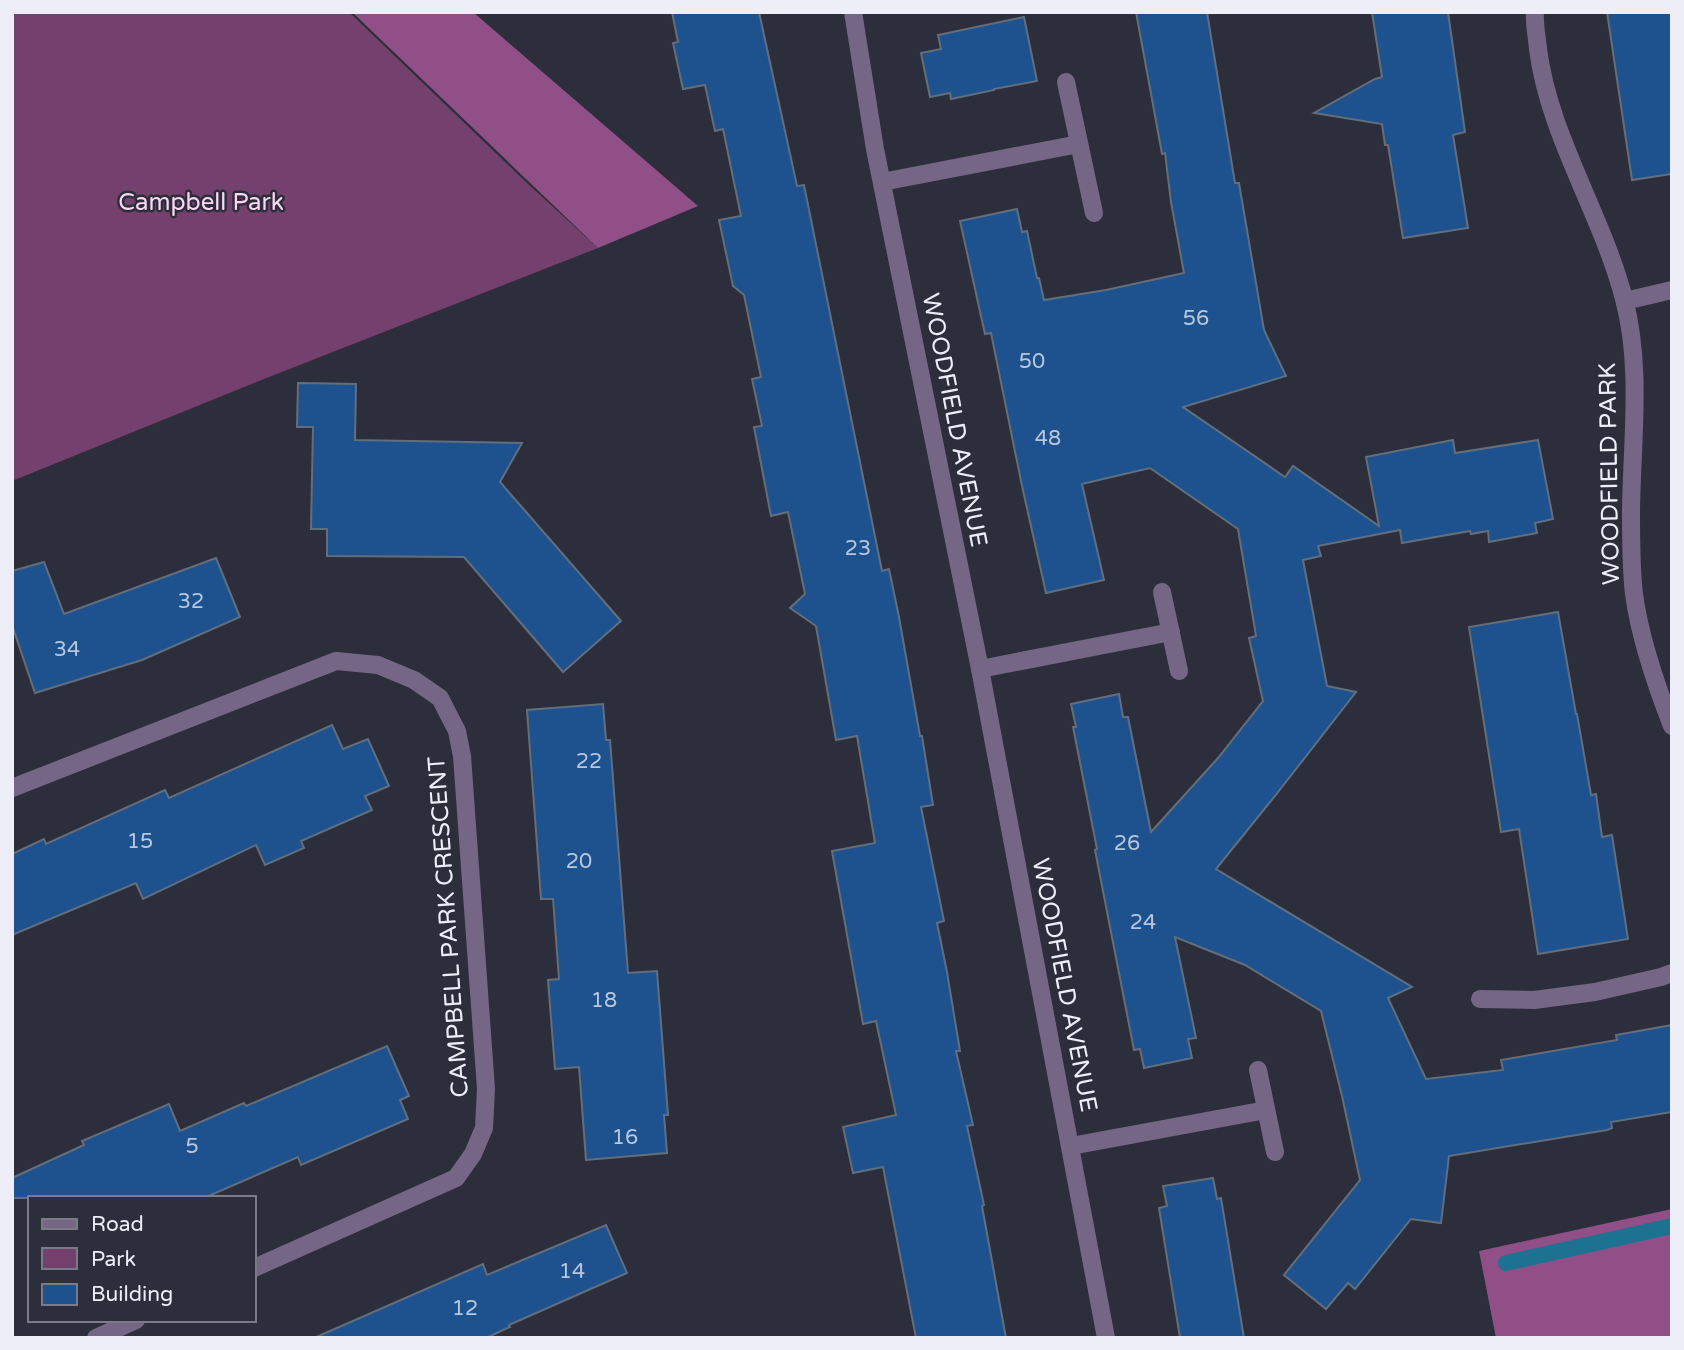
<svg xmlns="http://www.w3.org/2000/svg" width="1684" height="1350" viewBox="0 0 1684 1350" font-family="'Varela Round',sans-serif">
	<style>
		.green { fill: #74406d }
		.forest { fill: #904f87 }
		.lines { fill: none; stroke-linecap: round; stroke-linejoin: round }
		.stream { stroke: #1d7292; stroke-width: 16 }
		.building { fill: #1d528f; stroke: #636e7c; stroke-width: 2 }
		.service { stroke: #756685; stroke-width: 18 }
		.minor { stroke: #756685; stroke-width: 18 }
		.labels { text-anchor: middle; stroke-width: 5; stroke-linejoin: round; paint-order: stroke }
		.number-label { font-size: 21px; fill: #b9c7de }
		.park-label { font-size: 24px; fill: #fcd6f4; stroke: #2d2e3c }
		.street-label { font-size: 24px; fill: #edeef8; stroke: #2d2e3c }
	</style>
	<rect width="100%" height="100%" fill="#2d2e3c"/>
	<polygon class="green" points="12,12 349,12 527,183 598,248 264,379 12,481"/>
	<g class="forest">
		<polygon points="352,12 473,12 698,206 598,248"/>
		<polygon points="1672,1209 1672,1338 1496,1338 1479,1251"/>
	</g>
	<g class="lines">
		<polyline class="stream" points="1506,1263 1672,1226"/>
	</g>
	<g class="building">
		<polygon points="672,12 759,12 797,186 804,185 882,571 889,569 899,617 920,736 922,736 933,805 921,807 944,921 937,923 947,972 960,1051 956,1051 973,1125 967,1126 984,1205 982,1206 1006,1338 916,1338 883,1167 853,1173 843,1127 896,1115 876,1021 863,1024 832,851 875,843 857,736 836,740 816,626 790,608 805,594 788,512 771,516 754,427 762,426 752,379 761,377 744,295 733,286 719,220 741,216 723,129 715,131 705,85 683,89 673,43 678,42"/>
		<polygon points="1136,12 1207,12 1235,183 1239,183 1264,330 1286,376 1183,407 1285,477 1293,466 1379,526 1366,457 1453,440 1455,453 1538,440 1553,519 1535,523 1537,533 1489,542 1488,531 1471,534 1470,531 1402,543 1400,530 1318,546 1321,556 1303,560 1327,686 1356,692 1275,796 1216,869 1412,987 1388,998 1426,1079 1503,1070 1501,1060 1617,1040 1616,1035 1672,1025 1672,1112 1611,1122 1612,1128 1607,1130 1449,1156 1441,1223 1411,1219 1355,1289 1348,1283 1326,1309 1284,1275 1360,1180 1342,1096 1321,1011 1245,965 1175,937 1196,1038 1188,1039 1192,1058 1144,1068 1140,1049 1134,1050 1095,850 1097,849 1073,727 1076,727 1071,704 1119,694 1123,717 1128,717 1151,832 1218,758 1263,701 1249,638 1256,636 1238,529 1150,468 1082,484 1104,580 1046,593 1022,486 991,333 985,334 960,221 1017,209 1022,232 1027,231 1037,278 1039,278 1044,300 1106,290 1184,273 1171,202 1165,153 1162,154"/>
		<polygon points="1372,12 1448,12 1465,132 1453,135 1468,228 1403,238 1388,145 1385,145 1382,124 1314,113 1375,79 1382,77"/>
		<polygon points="1607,12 1672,12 1672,174 1632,180"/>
		<polygon points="1024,17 1037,81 994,89 994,90 951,99 950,93 930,97 921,53 941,49 938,35"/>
		<polygon points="298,383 356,384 355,440 522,443 500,482 621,621 563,672 464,557 327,556 327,529 311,529 313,427 297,427"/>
		<polygon points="216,558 240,617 142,660 35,693 12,625 12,571 44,562 64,614"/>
		<polygon points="1558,612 1576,714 1577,714 1591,795 1596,794 1602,837 1612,835 1628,939 1538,954 1519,829 1501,832 1469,627"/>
		<polygon points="603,704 606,740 610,740 628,973 657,971 668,1115 664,1115 667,1153 586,1160 579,1067 555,1069 548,980 559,979 553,899 541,899 527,710"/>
		<polygon points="332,725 343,749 368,739 389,786 365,796 372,810 301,841 304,848 265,865 256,845 143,899 136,883 12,935 12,854 44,839 46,844 165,790 169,798"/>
		<polygon points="387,1046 409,1096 400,1100 408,1119 301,1165 298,1157 204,1198 12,1198 12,1178 84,1145 82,1141 169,1104 180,1131 244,1103 246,1106"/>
		<polygon points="1213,1178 1217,1199 1221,1198 1244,1338 1180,1338 1159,1208 1167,1206 1163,1186"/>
		<polygon points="606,1225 627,1273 509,1325 510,1327 486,1338 314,1338 483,1264 487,1275"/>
	</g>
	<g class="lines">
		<polyline class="service" points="1480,999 1534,1000 1595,992 1661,977 1672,973"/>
		<g class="minor">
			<polyline points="853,12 875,149 980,669 1106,1338"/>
			<path d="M1535 12C1534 24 1537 37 1538 49 1549 136 1602 214 1624 299 1642 366 1632 440 1631 510 1631 535 1631 569 1634 594 1640 639 1656 685 1672 726"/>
			<polyline points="1066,82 1094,213"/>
			<polyline points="882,182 1079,144"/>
			<polyline points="1625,301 1672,290"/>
			<polyline points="1162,592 1179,671"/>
			<polyline points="980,669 1171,632"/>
			<polyline points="12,788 336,661 378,665 414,680 440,698 457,731 462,756 486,1089 484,1128 473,1154 456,1178 254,1268"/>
			<polyline points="1258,1070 1275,1152"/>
			<polyline points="1071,1146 1266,1110"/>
			<polyline points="96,1338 136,1320"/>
		</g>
	</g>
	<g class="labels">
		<g class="number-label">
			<text x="1196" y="325">56</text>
			<text x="1032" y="368">50</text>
			<text x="1048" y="445">48</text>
			<text x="858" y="555">23</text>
			<text x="191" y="608">32</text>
			<text x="67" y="656">34</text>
			<text x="589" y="768">22</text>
			<text x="140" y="848">15</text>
			<text x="1127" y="850">26</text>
			<text x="579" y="868">20</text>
			<text x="1143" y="929">24</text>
			<text x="604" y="1007">18</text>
			<text x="625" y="1144">16</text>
			<text x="192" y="1153">5</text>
			<text x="572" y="1278">14</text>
			<text x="465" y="1315">12</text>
		</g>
		<g class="park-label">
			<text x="201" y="210">Campbell Park</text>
		</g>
		<g class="street-label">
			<text transform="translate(955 420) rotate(79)" y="8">WOODFIELD AVENUE</text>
			<text transform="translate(1609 474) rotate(-91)" y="8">WOODFIELD PARK</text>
			<text transform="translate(448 927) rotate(-94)" y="8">CAMPBELL PARK CRESCENT</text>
			<text transform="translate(1065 985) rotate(79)" y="8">WOODFIELD AVENUE</text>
		</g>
	</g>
	<rect width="1684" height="1350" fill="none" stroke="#edeef8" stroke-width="28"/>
	<rect x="28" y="1196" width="228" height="126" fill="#2d2e3c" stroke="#7a7b87" stroke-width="2"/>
	<rect x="42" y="1219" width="35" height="10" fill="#756685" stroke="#7a7b87" stroke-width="2"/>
	<text x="91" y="1231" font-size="21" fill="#edeef8">Road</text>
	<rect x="42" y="1248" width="35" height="21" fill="#74406d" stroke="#7a7b87" stroke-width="2"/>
	<text x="91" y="1266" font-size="21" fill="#edeef8">Park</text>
	<rect x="42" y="1284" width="35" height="21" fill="#1d528f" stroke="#7a7b87" stroke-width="2"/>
	<text x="91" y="1301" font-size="21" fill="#edeef8">Building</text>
</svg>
